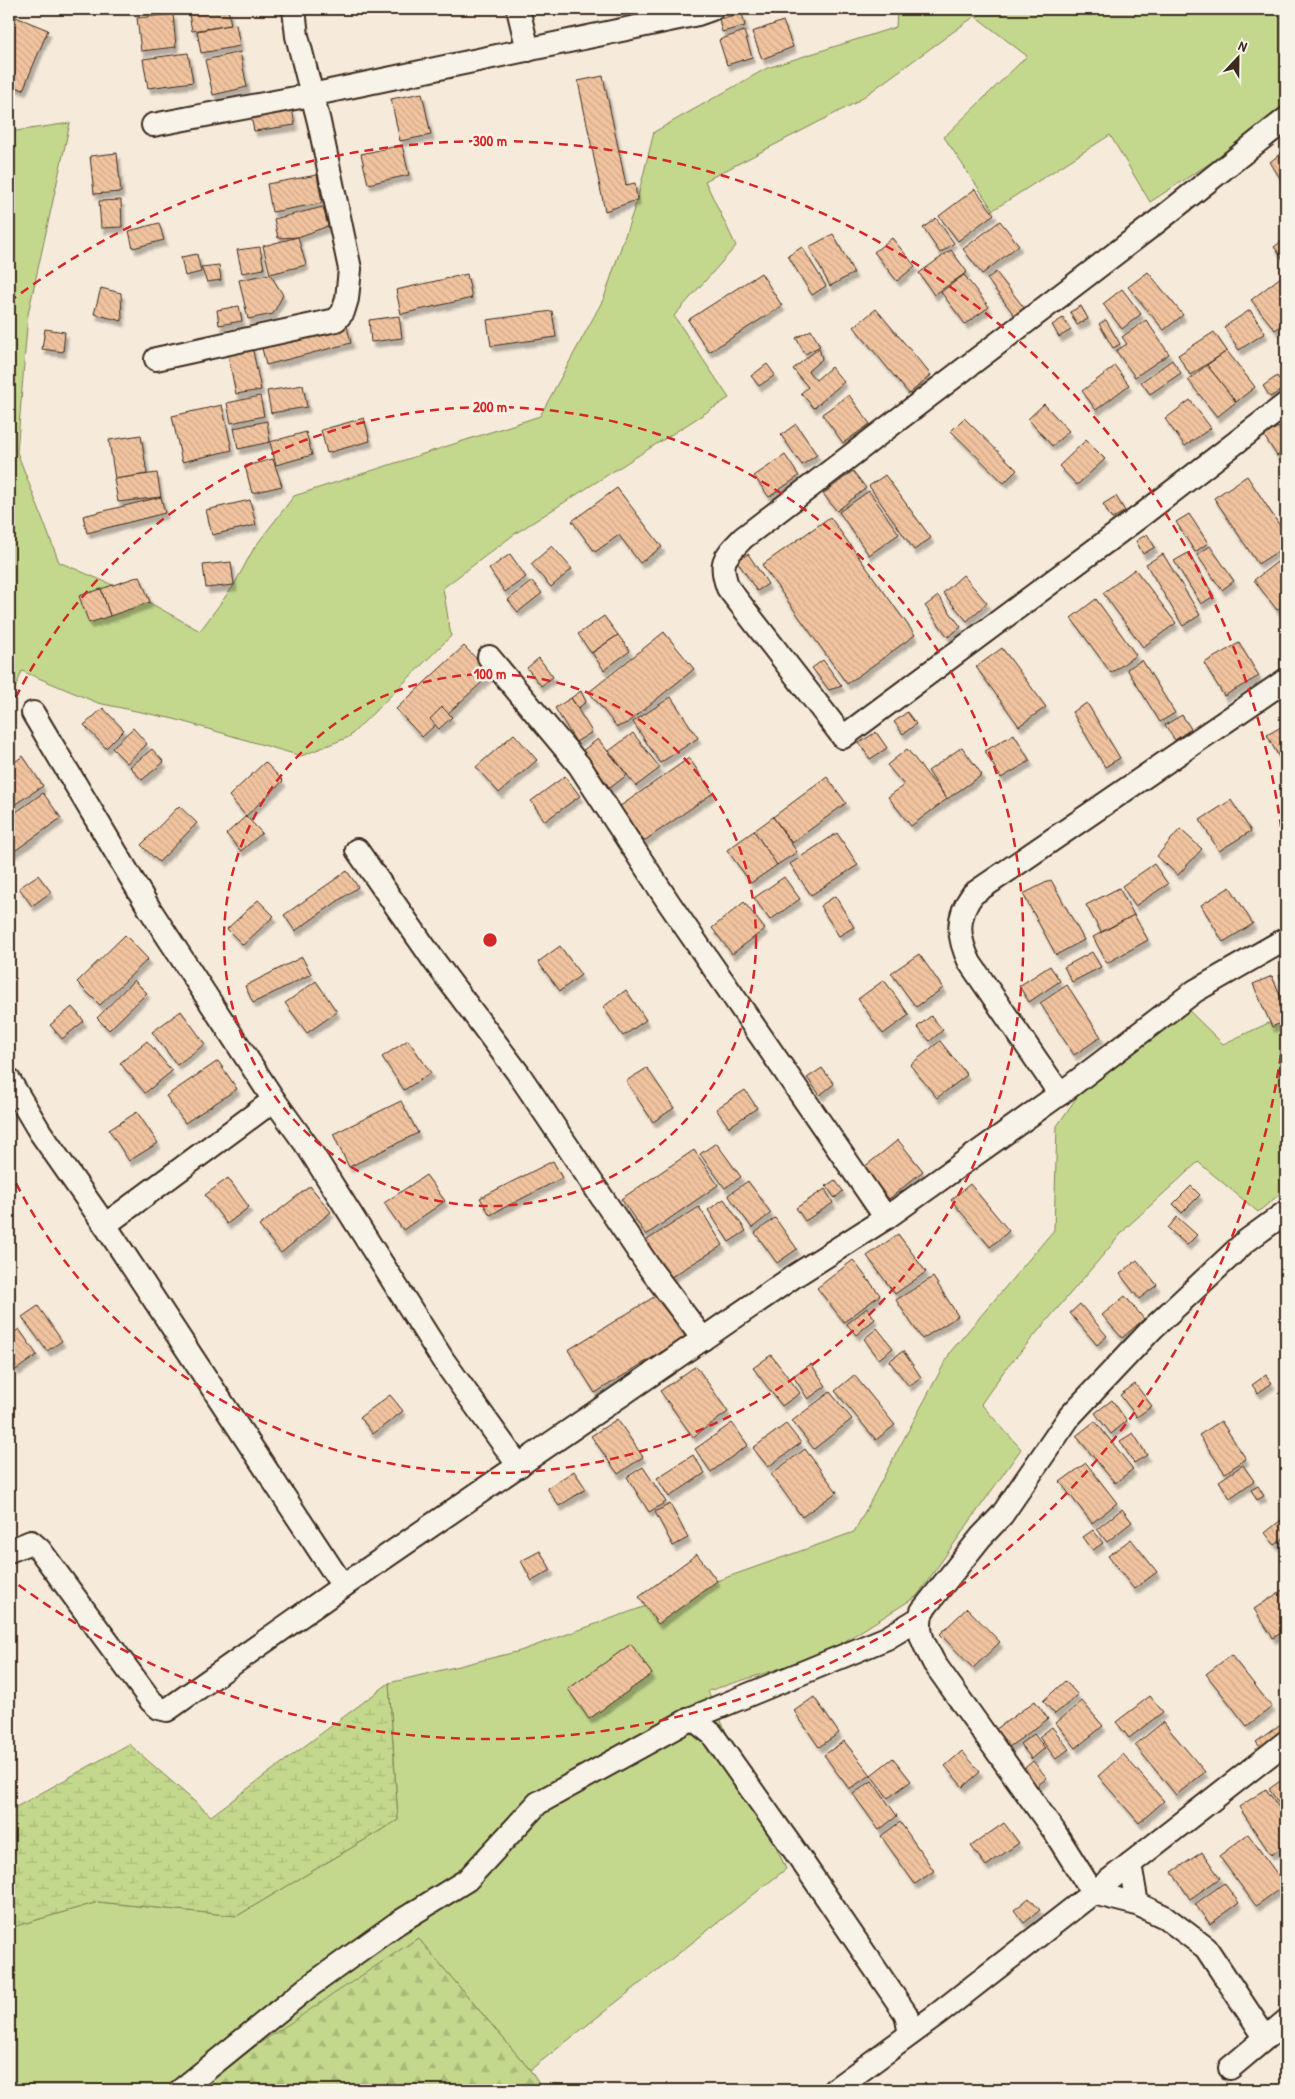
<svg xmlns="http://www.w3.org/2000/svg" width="1295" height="2099" viewBox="0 0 1295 2099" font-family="'Patrick Hand',sans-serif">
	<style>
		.green { fill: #c3d88d; stroke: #7f8156 }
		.forest { fill: url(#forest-firs); stroke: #7f8156 }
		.wetland { fill: url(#wetland-marsh); stroke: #7f8156 }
		.building { fill: url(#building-back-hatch); stroke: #3b2a1e; filter: url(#shadow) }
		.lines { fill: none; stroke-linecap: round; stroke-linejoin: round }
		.minor-casing { stroke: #3b2a1e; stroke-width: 26 }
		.minor { stroke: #f7f3e8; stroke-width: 22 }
		.ring { fill: none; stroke: #d62828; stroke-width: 2.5; stroke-dasharray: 9 6 }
		.centre { fill: #d62828; stroke: #f7f3e8; stroke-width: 2.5 }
		.ring-label { font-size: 15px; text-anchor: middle; font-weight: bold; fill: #d62828; stroke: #f7f3e8; stroke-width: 5; stroke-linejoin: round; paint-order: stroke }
	</style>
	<defs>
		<pattern id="forest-firs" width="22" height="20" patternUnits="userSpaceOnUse" patternTransform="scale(1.25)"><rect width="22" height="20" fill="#c3d88d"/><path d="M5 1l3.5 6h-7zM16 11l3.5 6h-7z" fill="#a8ba79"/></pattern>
		<pattern id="wetland-marsh" width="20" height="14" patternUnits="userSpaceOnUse" patternTransform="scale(1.25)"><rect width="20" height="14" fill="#c3d88d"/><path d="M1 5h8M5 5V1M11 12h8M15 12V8" fill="none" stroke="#a8ba79"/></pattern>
		<pattern id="building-back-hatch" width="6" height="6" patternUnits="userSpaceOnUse" patternTransform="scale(1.25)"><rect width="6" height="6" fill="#f1c4a0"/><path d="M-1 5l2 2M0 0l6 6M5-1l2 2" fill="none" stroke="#d0a989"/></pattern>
		<filter id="shadow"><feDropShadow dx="3" dy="5.5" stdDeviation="1" flood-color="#0004"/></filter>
	</defs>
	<rect width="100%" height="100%" fill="#f6eada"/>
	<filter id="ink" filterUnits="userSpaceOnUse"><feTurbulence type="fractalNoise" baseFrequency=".02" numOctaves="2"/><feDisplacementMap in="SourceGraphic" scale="10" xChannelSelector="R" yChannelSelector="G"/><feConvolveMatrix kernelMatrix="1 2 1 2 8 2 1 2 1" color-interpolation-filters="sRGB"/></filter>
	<g filter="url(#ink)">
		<g class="green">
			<polygon points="897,9 1286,9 1286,114 1150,202 1110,135 993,210 944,137 1027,56 975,16 855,103 705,181 736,246 674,316 729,398 516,533 443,588 451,636 349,737 301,756 174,719 98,703 22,671 9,704 9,132 70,123 28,314 17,452 59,562 136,595 200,631 234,585 254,548 294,496 540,416 604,298 637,200 654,132 767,68 896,27"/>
			<polygon points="1173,995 1223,1044 1286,1015 1286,1189 1258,1212 1198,1162 1127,1227 1004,1371 981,1404 1021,1449 917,1596 823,1655 708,1691 786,1869 530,2070 418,1938 197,2090 9,2090 9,1928 98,1902 237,1916 398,1820 389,1683 520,1651 854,1532 951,1351 1054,1230 1057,1126 1111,1047"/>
		</g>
		<polygon class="forest" points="418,1938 530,2070 543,2090 197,2090 221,2069"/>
		<polygon class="wetland" points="389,1683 398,1820 237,1916 98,1902 9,1928 9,1811 129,1744 211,1816"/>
		<g class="building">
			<polygon points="188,9 228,9 231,25 192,31"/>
			<polygon points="742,13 745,26 722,32 719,19"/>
			<polygon points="173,14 176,47 141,51 137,18"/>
			<polygon points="16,17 48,30 23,90 9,84 9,34"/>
			<polygon points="783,21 793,47 762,59 752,32"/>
			<polygon points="236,24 240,46 201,53 197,31"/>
			<polygon points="744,31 752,57 727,65 719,40"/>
			<polygon points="240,52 247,87 213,95 205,60"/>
			<polygon points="188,53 193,82 148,88 143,59"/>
			<polygon points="603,76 626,185 635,183 637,200 605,211 578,81"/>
			<polygon points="422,93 431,135 400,141 391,99"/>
			<polygon points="292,109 295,125 254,131 251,116"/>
			<polygon points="402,145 409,175 368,184 361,154"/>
			<polygon points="1286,149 1286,187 1270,162"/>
			<polygon points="117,153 121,192 94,194 90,156"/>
			<polygon points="317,175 322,203 272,212 267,184"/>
			<polygon points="975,189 994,214 958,241 939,216"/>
			<polygon points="121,200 122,227 101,228 99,201"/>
			<polygon points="323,207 328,226 298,237 278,238 274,219"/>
			<polygon points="936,218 954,243 940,253 923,228"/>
			<polygon points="1000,221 1019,245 982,274 963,249"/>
			<polygon points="159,223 164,240 133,248 129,231"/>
			<polygon points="833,234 854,273 830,286 809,247"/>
			<polygon points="298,237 306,265 270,274 263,246"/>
			<polygon points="892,238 915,266 897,281 874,252"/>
			<polygon points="1286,238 1286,263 1274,247"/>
			<polygon points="260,247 264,269 242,273 237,250"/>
			<polygon points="802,247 826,286 812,295 788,256"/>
			<polygon points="951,250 967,272 934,295 919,273"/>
			<polygon points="197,254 201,272 185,276 181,257"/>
			<polygon points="219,265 221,280 207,282 201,267"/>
			<polygon points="996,272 1025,309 1015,316 987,279"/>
			<polygon points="1148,272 1183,315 1164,330 1128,287"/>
			<polygon points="761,273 782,306 709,352 688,320"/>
			<polygon points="270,274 283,295 273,314 248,319 239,280"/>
			<polygon points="467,274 472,298 401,314 396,290"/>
			<polygon points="964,275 989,307 965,324 941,292"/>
			<polygon points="1282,276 1286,282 1286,321 1275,330 1251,300"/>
			<polygon points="101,288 121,293 122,321 94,314"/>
			<polygon points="1122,289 1141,314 1122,329 1103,304"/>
			<polygon points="239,306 242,321 219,325 217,310"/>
			<polygon points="1081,306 1088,319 1077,325 1070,312"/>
			<polygon points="876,309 931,375 909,394 854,327"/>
			<polygon points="1250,310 1265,333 1239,350 1224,327"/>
			<polygon points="552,311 556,337 491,346 487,320"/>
			<polygon points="399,316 402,338 371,342 369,320"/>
			<polygon points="1063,318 1071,330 1059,337 1052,325"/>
			<polygon points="1106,320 1120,344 1113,348 1099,324"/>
			<polygon points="1146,320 1169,354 1135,377 1116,351 1127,344 1122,337"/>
			<polygon points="346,322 351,343 266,365 261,344"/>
			<polygon points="45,329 65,332 63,352 42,349"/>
			<polygon points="811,330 820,346 805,354 796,338"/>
			<polygon points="1214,332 1227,351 1190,375 1178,355"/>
			<polygon points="252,346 261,390 236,394 227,350"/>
			<polygon points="819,348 822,359 808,371 816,380 831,367 844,382 814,408 801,393 808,387 793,369"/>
			<polygon points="1227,351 1255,387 1236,402 1207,365"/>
			<polygon points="1172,360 1181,373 1150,394 1141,382"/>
			<polygon points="767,364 775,375 759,386 751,376"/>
			<polygon points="1207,365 1236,402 1217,417 1188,380"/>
			<polygon points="1115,366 1129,385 1096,410 1082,391"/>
			<polygon points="1277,376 1285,388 1270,397 1263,386"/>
			<polygon points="303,385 307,407 271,413 267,391"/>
			<polygon points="849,395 870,424 843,443 822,414"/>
			<polygon points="260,396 264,416 231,423 227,403"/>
			<polygon points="1190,400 1211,428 1185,446 1165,419"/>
			<polygon points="1044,404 1069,431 1052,446 1028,419"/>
			<polygon points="222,405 232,450 182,462 172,416"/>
			<polygon points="364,418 370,441 327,453 321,430"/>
			<polygon points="964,418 1017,470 1004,483 951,431"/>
			<polygon points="267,421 270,442 238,449 234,428"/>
			<polygon points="796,424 817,455 802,465 781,435"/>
			<polygon points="1278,427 1286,440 1286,450 1277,456 1264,436"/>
			<polygon points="306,432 312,455 276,465 270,442"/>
			<polygon points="141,435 147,474 115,479 109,440"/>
			<polygon points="1086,440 1105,459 1077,485 1059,466"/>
			<polygon points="785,455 799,476 769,497 754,476"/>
			<polygon points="273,459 282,486 252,493 245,466"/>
			<polygon points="853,471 866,488 837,511 823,494"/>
			<polygon points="157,473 161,497 118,502 114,479"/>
			<polygon points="885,475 931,538 914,550 869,486"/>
			<polygon points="1247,476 1286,535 1286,546 1258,564 1214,498"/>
			<polygon points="617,488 662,547 640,563 619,535 595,552 572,521"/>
			<polygon points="869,491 899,534 869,555 839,512"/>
			<polygon points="1116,496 1125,511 1112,519 1103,504"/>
			<polygon points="161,497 165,513 87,533 83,516"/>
			<polygon points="250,500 256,525 212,535 206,510"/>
			<polygon points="1189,514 1208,543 1195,552 1176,522"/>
			<polygon points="830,517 915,635 847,684 762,565"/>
			<polygon points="1147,534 1155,547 1143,554 1136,541"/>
			<polygon points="552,546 572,569 551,587 531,564"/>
			<polygon points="1210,546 1234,581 1222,590 1197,555"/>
			<polygon points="1188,553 1214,596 1201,604 1174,561"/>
			<polygon points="510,554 526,577 505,592 489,569"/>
			<polygon points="748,554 768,584 757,591 737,561"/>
			<polygon points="1163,554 1200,615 1183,626 1146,564"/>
			<polygon points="1286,555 1286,603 1277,610 1254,580"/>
			<polygon points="231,562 234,585 206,588 203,565"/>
			<polygon points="1135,569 1176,623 1143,647 1103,593"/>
			<polygon points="963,575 987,603 967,621 943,593"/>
			<polygon points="140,576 150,602 110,616 101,589"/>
			<polygon points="532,581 542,593 518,612 508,600"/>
			<polygon points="101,589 110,616 89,623 79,596"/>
			<polygon points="938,596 961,627 948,637 925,606"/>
			<polygon points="1096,599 1136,655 1111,673 1071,618"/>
			<polygon points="604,616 618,635 591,653 578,634"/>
			<polygon points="664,632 694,669 627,723 617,727 589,692"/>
			<polygon points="618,635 630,651 604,670 592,653"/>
			<polygon points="1239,643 1259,676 1224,696 1204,663"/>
			<polygon points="464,646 491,674 422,737 396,709"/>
			<polygon points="1002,648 1046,707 1019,726 976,667"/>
			<polygon points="539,658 553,677 541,686 527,668"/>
			<polygon points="823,660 842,686 829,690 812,668"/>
			<polygon points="1142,660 1175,713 1160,722 1127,669"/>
			<polygon points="581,691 586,702 578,708 571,698"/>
			<polygon points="671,697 698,738 660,763 633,722"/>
			<polygon points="571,698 592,732 576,742 555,708"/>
			<polygon points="1087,703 1120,758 1105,767 1072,712"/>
			<polygon points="442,707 452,717 439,729 430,719"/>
			<polygon points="103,708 124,730 106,748 84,725"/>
			<polygon points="907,712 916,724 903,734 894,722"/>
			<polygon points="1182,715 1191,729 1175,740 1165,725"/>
			<polygon points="1286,724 1286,770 1267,735"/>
			<polygon points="133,728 147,744 127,763 112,748"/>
			<polygon points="876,732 887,748 870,759 859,743"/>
			<polygon points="633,733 660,768 636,786 609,751"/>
			<polygon points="514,734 537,760 499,793 476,767"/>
			<polygon points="1014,734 1030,761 1001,778 985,751"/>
			<polygon points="598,739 627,775 610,788 582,751"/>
			<polygon points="962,747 982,775 947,799 928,771"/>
			<polygon points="152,749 164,762 142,780 130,767"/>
			<polygon points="907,749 947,799 911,826 888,797 904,785 887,765"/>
			<polygon points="23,756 43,786 9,808 9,766"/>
			<polygon points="689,758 713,793 644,841 619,807"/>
			<polygon points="265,762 283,781 246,816 229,796"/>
			<polygon points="565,776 580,796 545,821 531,801"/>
			<polygon points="827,777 846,803 792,843 773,817"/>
			<polygon points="43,793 61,818 9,855 9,817"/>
			<polygon points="1231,800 1251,831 1219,851 1200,820"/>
			<polygon points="179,806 197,823 159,862 141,845"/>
			<polygon points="246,816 262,833 241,851 226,834"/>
			<polygon points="773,817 797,852 777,865 754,831"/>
			<polygon points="1180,829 1202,849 1178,875 1157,856"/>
			<polygon points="754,831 777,865 751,883 727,850"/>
			<polygon points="837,833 858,865 811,895 790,864"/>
			<polygon points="1154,864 1168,884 1135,906 1122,886"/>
			<polygon points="347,871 358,887 295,931 284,915"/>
			<polygon points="38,875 51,892 32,906 19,888"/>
			<polygon points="784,877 800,899 770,920 754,898"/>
			<polygon points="1051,880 1084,940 1056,955 1023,894"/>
			<polygon points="1230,887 1253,924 1223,942 1201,905"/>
			<polygon points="1119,888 1134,915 1101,932 1086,905"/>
			<polygon points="835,896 854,927 839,936 820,906"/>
			<polygon points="258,900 274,916 243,945 227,929"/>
			<polygon points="744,902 765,929 732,954 712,928"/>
			<polygon points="1134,915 1148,940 1107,963 1093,937"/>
			<polygon points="125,935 148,959 100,1005 77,982"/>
			<polygon points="560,946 581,975 560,991 538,962"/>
			<polygon points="1092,952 1101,967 1072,982 1064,967"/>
			<polygon points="919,954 943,988 916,1007 891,973"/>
			<polygon points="302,957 311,974 253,1003 245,986"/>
			<polygon points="1050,966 1060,981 1029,1002 1019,986"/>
			<polygon points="1286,971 1286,992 1279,975"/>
			<polygon points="1272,976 1286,1009 1286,1020 1272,1027 1253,984"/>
			<polygon points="134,980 147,993 109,1030 97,1018"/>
			<polygon points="884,980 909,1015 883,1034 858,999"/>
			<polygon points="316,981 337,1012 307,1033 285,1003"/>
			<polygon points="1067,985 1101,1037 1074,1055 1040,1003"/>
			<polygon points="626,990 646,1020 623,1036 603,1007"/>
			<polygon points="72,1007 84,1021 62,1039 50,1025"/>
			<polygon points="181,1011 205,1044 177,1065 152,1032"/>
			<polygon points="931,1016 943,1030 930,1041 917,1027"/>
			<polygon points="408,1040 431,1073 404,1090 382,1057"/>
			<polygon points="147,1041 172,1071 145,1093 120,1063"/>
			<polygon points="940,1041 967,1075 937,1098 910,1065"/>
			<polygon points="218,1061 237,1089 185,1123 166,1096"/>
			<polygon points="647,1068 674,1108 653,1122 626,1081"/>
			<polygon points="822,1068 834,1084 820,1095 807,1078"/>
			<polygon points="745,1090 757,1108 729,1127 716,1109"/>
			<polygon points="401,1101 418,1133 349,1167 333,1134"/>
			<polygon points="137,1112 158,1143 129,1161 109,1130"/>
			<polygon points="898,1140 923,1171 889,1199 863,1168"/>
			<polygon points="716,1143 741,1177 725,1188 700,1154"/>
			<polygon points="694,1150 718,1185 646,1235 621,1199"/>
			<polygon points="553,1161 562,1178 490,1215 480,1198"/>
			<polygon points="426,1175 445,1201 403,1230 384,1203"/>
			<polygon points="228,1178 249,1207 227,1224 205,1195"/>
			<polygon points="835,1180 843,1191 835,1198 826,1186"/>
			<polygon points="748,1181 771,1213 752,1228 728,1195"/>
			<polygon points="970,1184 1009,1231 990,1247 951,1200"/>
			<polygon points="310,1186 331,1212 281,1253 259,1226"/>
			<polygon points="1191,1186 1200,1195 1182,1213 1173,1204"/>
			<polygon points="825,1189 833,1203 805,1221 796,1208"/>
			<polygon points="724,1199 746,1231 729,1242 708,1210"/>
			<polygon points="699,1207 723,1245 663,1282 639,1245"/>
			<polygon points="1177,1217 1197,1235 1187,1245 1168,1228"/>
			<polygon points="775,1218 797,1249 777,1263 755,1233"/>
			<polygon points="898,1234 926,1272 895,1294 867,1256"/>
			<polygon points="853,1260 880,1295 844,1322 817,1288"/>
			<polygon points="1137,1260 1157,1285 1139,1299 1120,1274"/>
			<polygon points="933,1277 958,1316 922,1339 896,1300"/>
			<polygon points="662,1292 689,1335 595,1393 568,1350"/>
			<polygon points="1125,1296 1144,1319 1122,1338 1102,1315"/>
			<polygon points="1080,1304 1107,1336 1097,1345 1070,1313"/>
			<polygon points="38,1306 62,1341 47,1351 22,1317"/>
			<polygon points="867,1308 875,1319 856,1335 847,1324"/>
			<polygon points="877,1328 893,1348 879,1359 864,1339"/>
			<polygon points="19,1329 37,1355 16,1370 9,1359 9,1336"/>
			<polygon points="903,1351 921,1377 909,1386 889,1361"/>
			<polygon points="771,1355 800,1393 782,1406 753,1368"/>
			<polygon points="811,1364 826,1386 808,1399 793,1376"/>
			<polygon points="696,1366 728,1412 693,1437 660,1391"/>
			<polygon points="854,1375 895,1425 876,1440 835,1391"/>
			<polygon points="1266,1375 1272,1383 1258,1393 1252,1385"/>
			<polygon points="1135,1384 1152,1406 1137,1417 1120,1395"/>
			<polygon points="830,1392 852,1419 814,1449 792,1421"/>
			<polygon points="390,1395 403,1411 373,1434 360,1417"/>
			<polygon points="1112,1400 1127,1421 1111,1434 1095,1413"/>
			<polygon points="617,1419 643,1457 618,1474 591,1436"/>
			<polygon points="1095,1421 1133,1469 1115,1483 1076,1436"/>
			<polygon points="1221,1421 1246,1459 1225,1473 1199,1435"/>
			<polygon points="732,1423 748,1445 711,1472 695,1449"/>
			<polygon points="786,1424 801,1443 768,1467 753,1448"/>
			<polygon points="1133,1433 1147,1455 1134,1463 1120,1441"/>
			<polygon points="805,1449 837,1492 802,1517 771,1474"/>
			<polygon points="693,1455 705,1473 669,1497 657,1478"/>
			<polygon points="1086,1463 1117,1503 1092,1523 1060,1482"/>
			<polygon points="1243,1465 1254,1481 1230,1498 1219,1481"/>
			<polygon points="643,1467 666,1502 649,1512 627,1477"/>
			<polygon points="574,1471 586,1489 559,1506 547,1488"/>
			<polygon points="1258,1486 1264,1496 1257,1500 1251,1490"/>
			<polygon points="670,1504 688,1538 673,1546 655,1512"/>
			<polygon points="1122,1509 1132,1522 1107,1542 1097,1529"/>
			<polygon points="1286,1516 1286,1536 1275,1545 1265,1533"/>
			<polygon points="1093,1530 1103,1543 1093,1550 1083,1537"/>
			<polygon points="1131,1539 1157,1572 1134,1589 1108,1556"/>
			<polygon points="540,1551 551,1570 532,1581 521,1561"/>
			<polygon points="697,1554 717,1581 658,1624 639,1597"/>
			<polygon points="1284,1589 1286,1593 1286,1630 1273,1638 1254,1609"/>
			<polygon points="967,1608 1000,1642 973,1668 940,1634"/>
			<polygon points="631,1644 652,1674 589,1719 568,1689"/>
			<polygon points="1231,1655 1272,1707 1247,1726 1206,1674"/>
			<polygon points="1065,1681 1078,1695 1055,1714 1043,1701"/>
			<polygon points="1150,1696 1163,1712 1129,1738 1116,1722"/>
			<polygon points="814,1697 839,1733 819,1747 794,1711"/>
			<polygon points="1035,1701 1048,1719 1005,1750 992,1732"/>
			<polygon points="1082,1701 1103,1726 1076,1748 1056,1723"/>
			<polygon points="1286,1720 1286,1735 1264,1752 1256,1742"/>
			<polygon points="1163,1722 1205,1772 1176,1795 1135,1745"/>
			<polygon points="1052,1727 1069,1749 1056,1759 1039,1737"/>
			<polygon points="1034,1734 1045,1748 1032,1759 1020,1744"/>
			<polygon points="844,1741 871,1775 849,1789 824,1755"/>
			<polygon points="962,1751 980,1772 963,1787 945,1766"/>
			<polygon points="1123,1754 1164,1801 1139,1823 1098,1776"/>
			<polygon points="893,1758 911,1781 888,1798 871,1775"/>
			<polygon points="1033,1761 1047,1778 1033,1789 1020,1772"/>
			<polygon points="1283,1779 1286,1784 1286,1814 1269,1789"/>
			<polygon points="872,1781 897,1816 879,1830 853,1794"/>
			<polygon points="1266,1789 1286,1818 1286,1844 1271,1855 1239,1807"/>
			<polygon points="900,1822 934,1871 915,1884 881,1836"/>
			<polygon points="1004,1823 1019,1843 986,1866 971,1846"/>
			<polygon points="1248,1834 1285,1885 1256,1906 1219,1856"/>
			<polygon points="1202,1852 1220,1878 1190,1899 1172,1872"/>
			<polygon points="1224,1883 1239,1903 1210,1924 1195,1904"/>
			<polygon points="1029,1898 1040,1910 1024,1923 1014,1910"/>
		</g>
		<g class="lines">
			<defs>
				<g id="minor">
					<polyline points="518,9 528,50"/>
					<path d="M1286 119 1158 221 743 538C725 557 718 561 728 588L843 737 1142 515 1286 404"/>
					<polyline points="153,125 311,95 698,14 712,9"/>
					<polyline points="156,359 336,320 343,312 347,299 350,269 319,122 297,36 294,9"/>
					<polyline points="489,657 579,765 669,903 886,1218"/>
					<polyline points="33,713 149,908 274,1100 310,1150 443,1360 519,1466"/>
					<polyline points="357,850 435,962 518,1073 651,1270 703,1339"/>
					<polyline points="9,1080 40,1132 105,1225 343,1586"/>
					<path d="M1060 1094 970 963C958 938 955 918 973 894L1286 680"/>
					<polyline points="105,1225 274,1100"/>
					<polyline points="9,1551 31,1542 40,1550 151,1701 159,1708 167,1710 349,1582 793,1277 886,1218 1068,1088 1195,991 1286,939"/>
					<polyline points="692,1718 712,1734 799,1857 906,2014 910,2034"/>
					<path d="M1130 1864 1137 1904 1093 1893 1054 1831 934 1663C924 1643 916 1633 922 1611L981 1537 1002 1515 1070 1416 1152 1329 1245 1242 1286 1212"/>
					<polyline points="1137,1904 1165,1917 1206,1948 1265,2037"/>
					<polyline points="1230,2068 1286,2021"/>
					<polyline points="181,2090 307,1988 396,1924 467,1880 538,1803 692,1718 887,1638 920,1618"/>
					<polyline points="834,2090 938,2014 1286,1742"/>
				</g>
			</defs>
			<use href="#minor" class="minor-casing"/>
			<use href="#minor" class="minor"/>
		</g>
	</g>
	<g class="ring">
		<circle cx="490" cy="940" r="266"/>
		<path d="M9 711A533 533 0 1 1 9 1169"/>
		<path d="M1286 1010A799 799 0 0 1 9 1578M9 302A799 799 0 0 1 1286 870"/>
	</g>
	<circle cx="490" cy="940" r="8" class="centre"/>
	<g class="ring-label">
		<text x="490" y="146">300 m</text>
		<text x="490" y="412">200 m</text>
		<text x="490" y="679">100 m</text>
	</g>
	<rect width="1295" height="2099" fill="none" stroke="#f7f3e8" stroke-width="30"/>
	<rect x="15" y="15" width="1265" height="2069" fill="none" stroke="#3b2a1e" stroke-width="2" filter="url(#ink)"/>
	<g transform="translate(1238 58) rotate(22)" stroke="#f7f3e8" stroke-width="4" paint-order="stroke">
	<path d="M0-4L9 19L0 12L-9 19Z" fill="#3b2a1e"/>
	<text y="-8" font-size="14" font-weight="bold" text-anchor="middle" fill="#3b2a1e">N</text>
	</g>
</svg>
